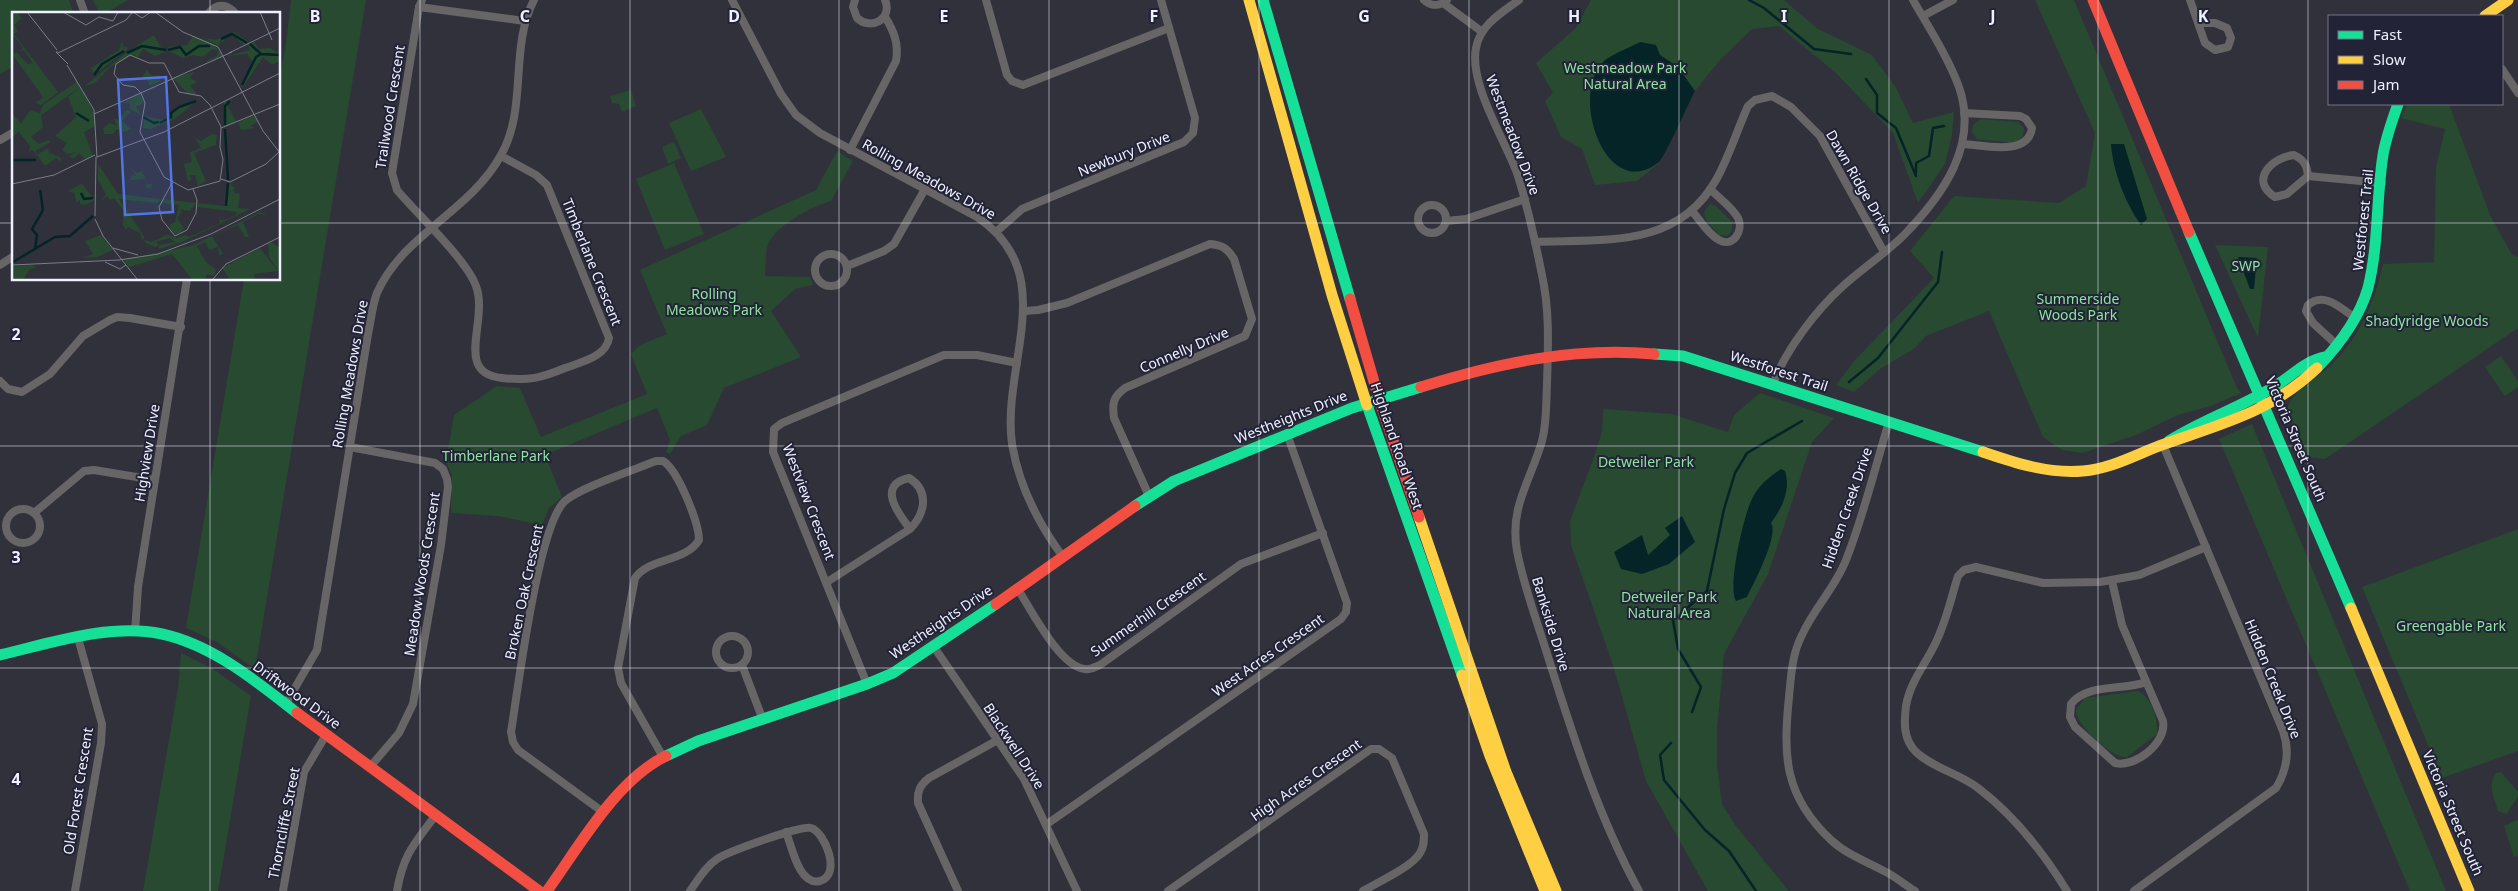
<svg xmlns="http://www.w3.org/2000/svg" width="2518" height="891" viewBox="0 0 2518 891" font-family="'Noto Sans',sans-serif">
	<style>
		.green { fill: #274a30; fill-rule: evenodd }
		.water { fill: #042428 }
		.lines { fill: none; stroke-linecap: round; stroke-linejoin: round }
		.stream { stroke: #042428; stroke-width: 2.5 }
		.street { stroke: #676565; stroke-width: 8 }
		.fast { stroke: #16e098; stroke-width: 11 }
		.slow { stroke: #ffcf43; stroke-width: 11 }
		.jam { stroke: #f24e42; stroke-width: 11 }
		.grid { fill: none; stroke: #eff0fe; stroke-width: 1; stroke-opacity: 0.55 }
		.labels { text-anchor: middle; stroke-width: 4; stroke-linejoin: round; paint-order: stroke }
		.park-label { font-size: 14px; fill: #8ee59e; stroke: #222337 }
		.street-label { font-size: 14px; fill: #eff0fe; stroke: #222337 }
		.inset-river { fill: none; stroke: #042428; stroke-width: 2.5 }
		.inset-road { fill: none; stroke: #7d7d8a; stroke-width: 1 }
		.view { fill: #5276e2; fill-opacity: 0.15; stroke: #5276e2; stroke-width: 2.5 }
		.inset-edge { fill: none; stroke: #eff0fe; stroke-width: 2.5 }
		.grid-label { font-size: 16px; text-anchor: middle; font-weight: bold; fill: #eff0fe; stroke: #222337; stroke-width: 4; stroke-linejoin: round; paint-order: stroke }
	</style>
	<rect width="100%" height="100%" fill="#31313c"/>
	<g class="green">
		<polygon points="0,0 69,0 74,14 14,14 14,66 0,74"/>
		<polygon points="93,0 128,0 104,14 100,14"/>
		<polygon points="291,0 366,0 255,669 217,642 186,628 244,279 279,279 279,83 286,43"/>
		<polygon points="1591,0 1784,0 1818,29 1872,55 1895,86 1913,123 1954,112 1952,135 1945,164 1918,203 1893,133 1836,73 1779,26 1752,29 1720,60 1695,91 1660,162 1637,181 1595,185 1582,149 1561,137 1545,101 1553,93 1536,63 1576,28"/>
		<path d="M2035 0H2074L2237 388 2241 393 2210 406 2178 415 2136 435 2082 453 2062 450 2043 437 1989 311 1926 336 1915 348 1880 369 1854 392 1836 385 1855 360 1934 278 1910 251 1954 196 2059 203 2086 186 2095 133ZM2111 144H2124L2135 217 2117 172Z"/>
		<polygon points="631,90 636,106 622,112 619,104 612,103 610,96"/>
		<path d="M2407 104H2449L2490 215 2512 255 2518 257V328L2325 459 2308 457 2287 409C2293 388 2319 378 2334 362 2361 335 2375 299 2383 264L2434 262 2436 167 2445 129 2401 118Z"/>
		<polygon points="701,109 726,157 691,171 669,123"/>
		<polygon points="1981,119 2018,122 2024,128 2023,136 2015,143 1977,139 1972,132 1973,125"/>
		<polygon points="674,142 681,158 668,164 662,147"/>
		<path d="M837 151 853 161 831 201C813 206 774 226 768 245 765 254 766 266 765 276L810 277 813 285 795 289 771 311 801 357 724 388 707 425 681 436 670 454 666 452 670 440 657 408 545 455 562 497 549 508 542 525 498 516 451 513 452 475 446 462 454 415 497 386 520 388 541 437 647 394 631 354 640 345 667 334 640 270 816 190Z"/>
		<polygon points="674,163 704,234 665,250 636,179"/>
		<polygon points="1710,204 1716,206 1732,222 1732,230 1728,236 1719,235 1706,220 1704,212"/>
		<polygon points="2215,245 2268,247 2258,338"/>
		<polygon points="2501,356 2518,381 2518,387 2505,396 2485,367"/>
		<polygon points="1760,393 1834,418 1812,442 1768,574 1724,654 1717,730 1717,764 1722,804 1736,826 1789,891 1708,891 1646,781 1613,665 1571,545 1570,521 1595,454 1602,432 1603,409 1672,414 1728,432 1734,415"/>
		<polygon points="2252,424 2446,891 2410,891 2219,439"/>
		<polygon points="2518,529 2518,751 2442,778 2362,587"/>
		<polygon points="181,653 213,669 251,696 218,891 143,891 178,688"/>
		<path d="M2138 691C2151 696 2159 721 2157 734L2127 757C2113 760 2075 724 2076 710L2085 698Z"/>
		<path d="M2501 772 2518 792V797L2506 814 2498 811C2494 797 2487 785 2496 773Z"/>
		<polygon points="2518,820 2518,856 2514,857 2504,826"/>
	</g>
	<g class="water">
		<path d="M1640 42 1656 45 1660 55 1678 67 1695 91C1689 102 1665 157 1659 162 1607 204 1569 97 1603 62 1610 55 1631 47 1640 42Z"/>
		<path d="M2111 144H2124L2147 219 2141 225C2125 203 2113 171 2111 144Z"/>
		<polygon points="2238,257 2257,258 2254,289 2250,289"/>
		<path d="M1781 469 1785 471C1791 490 1782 508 1771 523 1779 536 1754 582 1747 597L1736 601C1727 588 1744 514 1752 499 1758 486 1769 477 1781 469Z"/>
		<polygon points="1682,516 1695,542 1669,564 1642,574 1621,569 1614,552 1642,535 1648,555 1670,535 1665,528"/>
	</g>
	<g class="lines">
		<g class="stream">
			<polyline points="1749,0 1764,8 1814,49 1851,54"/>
			<polyline points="1866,79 1877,95 1877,113 1896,128 1916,176"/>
			<polyline points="1916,173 1916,163 1929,156 1933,128 1944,126"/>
			<polyline points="1849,382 1878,358 1938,282 1942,252"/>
			<polyline points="1692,712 1701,687 1678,649 1673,620 1707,591 1724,509 1735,473 1747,453 1802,421"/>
			<polyline points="1671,743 1660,755 1664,780 1705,830 1729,851 1756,891"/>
		</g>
		<g class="street">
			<polyline points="80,0 85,14"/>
			<path d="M422 0 419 7 392 173 397 190C417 214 467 260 476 286 489 321 453 373 502 378 529 381 541 378 565 368 581 362 606 357 609 338L547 185 536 175 501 156"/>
			<path d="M732 0 781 94 796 115 820 133 977 217C1062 274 1001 364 1012 444 1019 486 1038 523 1063 557"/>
			<path d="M855 0 853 7 857 18C871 31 893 19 885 0"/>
			<polyline points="986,0 1007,75 1012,81 1023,85 1169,28"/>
			<path d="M1424 0C1431 7 1440 6 1447 0"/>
			<path d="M1519 0C1501 13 1480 25 1476 48 1469 84 1504 138 1517 173 1528 207 1535 240 1542 275 1550 312 1548 347 1547 384 1546 403 1547 422 1542 441 1531 480 1509 507 1517 551 1524 588 1538 624 1549 660 1574 739 1599 818 1639 891"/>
			<polyline points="2190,0 2205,43 2215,50 2228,47 2231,38 2227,28 2215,23 2200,23"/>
			<polyline points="1443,3 1481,31"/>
			<polyline points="419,7 525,21"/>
			<path d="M208 14C216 3 227 3 236 14"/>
			<polyline points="1923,16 1953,0"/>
			<polyline points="2502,69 2518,93"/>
			<polyline points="0,140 14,132"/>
			<path d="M1963 144C1983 145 2028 157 2032 128L2026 119 2020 116 1964 113"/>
			<path d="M850 150 896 61C899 44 894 31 885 17"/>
			<path d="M2294 155C2304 160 2307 165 2308 176L2287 194 2275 197C2248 180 2273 157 2294 155Z"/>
			<polyline points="2308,176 2382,183"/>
			<circle cx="1432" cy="219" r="14"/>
			<path d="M1692 211C1700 220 1708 234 1719 240 1733 248 1744 231 1738 218 1732 207 1719 198 1710 189"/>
			<polyline points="1446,221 1466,219 1525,199"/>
			<polyline points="996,232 1022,209 1184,142 1193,133 1195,118 1161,0"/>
			<path d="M1535 242C1603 239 1677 249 1716 180 1729 157 1737 130 1748 106L1755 100 1772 96 1791 107 1820 136 1884 252"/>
			<circle cx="831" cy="270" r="16"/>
			<polyline points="0,265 14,256"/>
			<polyline points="847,266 884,251 894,244 925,189"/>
			<path d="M1025 311 1038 310 1067 303 1210 244C1222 245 1227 248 1234 259L1252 319 1245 336 1125 388C1113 397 1112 403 1114 418L1149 496"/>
			<path d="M2337 345 2313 323 2306 311 2308 305C2324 291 2341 308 2355 318"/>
			<polyline points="0,381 8,389 22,392 50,374 83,336 110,320 117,317 130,318 181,327"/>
			<path d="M1773 384C1785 351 1817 309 1843 286 1863 268 1886 253 1904 235 1943 195 1979 145 1959 87 1948 57 1929 28 1913 0"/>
			<path d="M1889 422C1875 467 1864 515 1846 560 1835 588 1814 608 1802 635 1792 654 1791 676 1789 697 1783 756 1784 796 1831 840 1847 855 1868 862 1886 872 1896 877 1905 885 1915 891"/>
			<polyline points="350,447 435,463 443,469 447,479 448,487 441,545 413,704 399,733 370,767"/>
			<circle cx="23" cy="526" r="17"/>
			<polyline points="34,513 84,471 94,470 155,480"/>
			<path d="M2112 581 2122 625 2163 721C2167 743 2135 768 2115 763L2075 727 2070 717 2071 704C2087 683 2123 691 2146 682"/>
			<path d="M827 582 910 529C925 514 930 491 909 478 877 485 897 512 910 529"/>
			<path d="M1017 588C1031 609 1059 666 1085 669 1090 670 1095 667 1100 665L1241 564 1323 533"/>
			<polyline points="135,632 138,587 187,279"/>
			<circle cx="732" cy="652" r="16"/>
			<polyline points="934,647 1024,779 1077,891"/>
			<polyline points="742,665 763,720"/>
			<polyline points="867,684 773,452 774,429 782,423 944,355 977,355 1017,363"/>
			<path d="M285 705 317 650 368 334C371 321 372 306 377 293 403 234 471 211 501 155 528 108 509 48 534 0"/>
			<path d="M603 812 518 750 513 742 511 732C518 689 538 525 565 501 581 487 634 470 656 461H663C678 470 699 523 699 540 686 562 650 557 635 578L618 668 621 683 663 757"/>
			<polyline points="1047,824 1341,619 1346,612 1347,603 1287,434"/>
			<polyline points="75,891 101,743 102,724 78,638"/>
			<polyline points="283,891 304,772 326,735"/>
			<path d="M397 891C403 855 414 844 435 816"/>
			<path d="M690 891C698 880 705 867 717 859 727 852 801 825 811 828 825 832 842 875 820 881 799 886 792 847 786 832"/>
			<path d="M958 891 918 803C917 791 920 785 929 778L996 741"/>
			<path d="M1168 891 1371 749H1379L1392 758 1424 834C1424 841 1424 847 1420 853 1412 867 1378 882 1363 891"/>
			<path d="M2067 891C2043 852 2015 816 1978 788 1960 774 1933 768 1916 752 1903 739 1904 722 1906 706 1910 682 1925 665 1935 644 1946 623 1951 598 1958 576L1964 570 1976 567 2043 583 2100 582 2139 575 2206 547"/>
			<path d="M2134 891 2276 788C2287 770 2290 751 2283 731L2163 445"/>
		</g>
		<g class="fast">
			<polyline points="1263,0 1350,299"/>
			<polyline points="2189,232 2351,608"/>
			<polyline points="1654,354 1683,356 1983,452"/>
			<path d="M2317 368C2339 345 2359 319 2368 288 2379 244 2376 199 2383 155 2386 137 2392 121 2398 104"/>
			<polyline points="1367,405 1462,675"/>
			<path d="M2169 441C2202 420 2239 408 2272 388 2290 378 2304 361 2325 357"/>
			<polyline points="1135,506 1174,481 1352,408 1421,387"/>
			<path d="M0 655C51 643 109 623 162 634 213 645 257 682 297 713"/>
			<polyline points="666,756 698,741 867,684 893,673 996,604"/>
		</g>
		<g class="slow">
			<polyline points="1249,0 1332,295 1367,405"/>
			<polyline points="2485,16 2508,0"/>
			<path d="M1983 452C2015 463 2049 474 2083 471 2110 469 2135 455 2159 446 2220 424 2268 414 2317 368"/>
			<polyline points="1419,517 1506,772 1556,891"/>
			<polyline points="2351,608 2469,891"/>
			<polyline points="1462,675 1490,756 1545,891"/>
		</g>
		<g class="jam">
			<polyline points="2093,0 2189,232"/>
			<polyline points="1350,299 1379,399 1419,517"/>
			<path d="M1421 387C1498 363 1573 347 1654 354"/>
			<polyline points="996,604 1135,506"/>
			<polyline points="297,713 539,891"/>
			<path d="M547 891C579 847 616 780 666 756"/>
		</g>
	</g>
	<path class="grid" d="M210 0V14M420 0V891M630 0V891M839 0V891M1049 0V891M1259 0V891M1469 0V891M1679 0V891M1889 0V891M2098 0V891M2308 0V891M0 223H14M279 223H2518M210 279V891M0 446H2518M0 668H2518"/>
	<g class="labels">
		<g class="park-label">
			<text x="1625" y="73">Westmeadow Park<tspan x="1625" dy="16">Natural Area</tspan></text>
			<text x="2246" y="271">SWP</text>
			<text x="714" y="299">Rolling<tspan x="714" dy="16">Meadows Park</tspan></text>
			<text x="2078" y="304">Summerside<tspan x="2078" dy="16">Woods Park</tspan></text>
			<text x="2427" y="326">Shadyridge Woods</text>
			<text x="496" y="461">Timberlane Park</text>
			<text x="1646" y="467">Detweiler Park</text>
			<text x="1669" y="602">Detweiler Park<tspan x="1669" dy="16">Natural Area</tspan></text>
			<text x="2451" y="631">Greengable Park</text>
		</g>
		<g class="street-label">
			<text transform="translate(390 107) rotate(-81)" y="5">Trailwood Crescent</text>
			<text transform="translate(1513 135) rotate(69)" y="5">Westmeadow Drive</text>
			<text transform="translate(1124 154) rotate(-22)" y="5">Newbury Drive</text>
			<text transform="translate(929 179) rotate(29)" y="5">Rolling Meadows Drive</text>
			<text transform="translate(1859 182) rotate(60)" y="5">Dawn Ridge Drive</text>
			<text transform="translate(2363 220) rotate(-84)" y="5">Westforest Trail</text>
			<text transform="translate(592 262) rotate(68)" y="5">Timberlane Crescent</text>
			<text transform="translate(1184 350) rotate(-23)" y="5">Connelly Drive</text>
			<text transform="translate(1779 371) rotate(18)" y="5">Westforest Trail</text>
			<text transform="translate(350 374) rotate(-80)" y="5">Rolling Meadows Drive</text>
			<text transform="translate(1291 417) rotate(-22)" y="5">Westheights Drive</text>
			<text transform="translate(2296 439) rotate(67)" y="5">Victoria Street South</text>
			<text transform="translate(1397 446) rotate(71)" y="5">Highland Road West</text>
			<text transform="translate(147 453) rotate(-81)" y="5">Highview Drive</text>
			<text transform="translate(809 502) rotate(69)" y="5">Westview Crescent</text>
			<text transform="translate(1847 508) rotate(-71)" y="5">Hidden Creek Drive</text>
			<text transform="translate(422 574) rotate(-81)" y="5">Meadow Woods Crescent</text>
			<text transform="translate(524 592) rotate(-78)" y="5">Broken Oak Crescent</text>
			<text transform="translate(1148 614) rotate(-35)" y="5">Summerhill Crescent</text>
			<text transform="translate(941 622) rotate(-34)" y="5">Westheights Drive</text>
			<text transform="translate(1551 624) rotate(73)" y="5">Bankside Drive</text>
			<text transform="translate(1268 655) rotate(-35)" y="5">West Acres Crescent</text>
			<text transform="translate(2273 679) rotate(68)" y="5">Hidden Creek Drive</text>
			<text transform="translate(297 695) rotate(36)" y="5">Driftwood Drive</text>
			<text transform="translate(1014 746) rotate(57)" y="5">Blackwell Drive</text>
			<text transform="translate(1306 780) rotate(-35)" y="5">High Acres Crescent</text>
			<text transform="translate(78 791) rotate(-81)" y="5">Old Forest Crescent</text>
			<text transform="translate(2453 813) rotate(67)" y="5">Victoria Street South</text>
			<text transform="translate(284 823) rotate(-79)" y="5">Thorncliffe Street</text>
		</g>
	</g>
	<g transform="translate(12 12)">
		<rect width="268" height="268" fill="#31313c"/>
		<path d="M0 0H5L10 6 2 13 6 19 2 22 46 80 29 93 24 91 31 85 0 42 5 41 16 52 21 51 12 38 7 39 11 36 0 21ZM222 20 237 30 232 33 220 23 213 26 212 30 208 29 207 34 191 25 204 28ZM142 23 150 37 155 39 143 44 131 37 126 45 121 43 99 54 83 71 73 74 115 40ZM181 24 199 30 211 44 191 51 205 44 206 39 201 37 190 45 181 43 171 46 156 39V35L175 33ZM110 29 111 34 117 36 82 63 79 56 107 38ZM242 30 247 37 258 36 267 41V49L260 53 251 45 231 75 229 72 241 50 235 42 215 44 238 38 236 33ZM135 58 140 64 148 63V69L138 74 134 65 129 67ZM182 60 178 66 185 70 178 74 185 82H176L161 66ZM63 66 75 86 83 105 84 114 72 120 81 144 73 147 67 141 61 147 57 144 64 140 55 142 50 138 55 131 43 124 64 105 56 85 68 75 30 103 29 101 31 115 19 125 27 132 36 128 39 130 23 139 26 142 36 136 37 141 48 145 50 150 44 146 33 154 21 138 17 140 18 134 7 120 0 125V101L9 112 18 98 28 101 31 93 63 71ZM128 81 132 91 124 95 129 103 118 97 117 90 107 94ZM186 87 163 107 138 117 131 116 132 104 152 108 166 94ZM221 87 215 93 224 109 212 116V90ZM114 98 119 99 110 109 119 117 112 120 105 117 101 122H92L91 116 98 111 105 114 102 106 107 108ZM241 103 246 110 238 114 243 116 229 118 226 111ZM200 122 205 123 204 133 182 141 194 169 186 174 183 163H178L179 168 176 169 172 152 180 150 178 140 189 136 183 126 189 129ZM86 152 106 182 148 187 146 191 107 187 114 197 111 198 102 186 98 188 95 184 89 190 94 182 86 168ZM119 156 124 161 130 159 136 172H140L139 177 133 175 135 172 133 167 118 168 120 163 124 164ZM64 166 67 173 70 172 83 188 73 193 68 192V188L65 191 62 181 56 179 67 173ZM217 170 223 177 218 180 223 178 222 181 228 182 226 196 238 197 170 230 147 237V233L163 230 158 226 144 230 147 233 143 235 134 231 132 228 140 230 155 222 164 226 174 223 177 225 208 211 207 205 209 208H213L224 203 225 200 185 195 186 191 213 194ZM150 187 184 191 178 199 167 197 170 199 165 206 172 216 167 222 160 221 157 213 163 210 167 193 148 191ZM115 198 133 226 130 228 128 221 116 215 114 218 111 213V200ZM248 200 255 203 246 202 231 210 237 225H233L226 213 200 224 211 242 207 243 206 235 197 238 193 230 185 234 193 249 204 258 202 264 195 262 193 267H180L160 242 117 255 112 248 182 233ZM89 223 101 238 85 245 69 246 81 242 73 229ZM259 230 267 235V260L257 245 256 232ZM248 236 266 259 242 262 243 267H214L217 266 210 256ZM22 253 24 256 18 257 11 267H0V254Z" fill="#274a30"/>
		<path class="inset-river" d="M209 27 220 22 235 31M238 32 249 42 268 43M156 38 168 35 174 43 187 34H198M115 41 130 34 154 38M82 63 90 52 112 39M230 73 244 45 249 42M64 101 77 109M131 105 142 111 147 110M148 111 159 105V101L167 95 184 89M213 113V94L218 89M213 117 216 168M0 148H24M69 181 72 187 81 186M214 194 216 171M23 237 25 223 20 217 31 198 28 178M1 250 43 225 58 224 81 204"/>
		<path class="inset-road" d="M15 0 45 38M51 0 74 13 87 5 101 9 106 0M121 0 130 6 139 0M143 0 171 20 206 35 251 119 268 141M248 0 260 28M46 40H44L56 52M46 41 114 8 121 0M217 41 268 16M118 43 137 51H152L167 80 189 84 198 93 209 115 208 135 211 148 208 169 176 178 152 165 128 120 133 91 129 81 123 75 111 73 102 62 104 52ZM55 53 82 98 85 145 152 120 268 61M82 102 220 40M209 116 268 92M209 167 218 170 254 152 267 140M160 171 147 195 150 208 163 224 175 218 184 201 185 188 181 177M0 172 42 163 83 143M83 204 84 145M83 207 91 224 125 267M101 236 126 243M93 250 108 257 114 253M0 253 107 248 146 242 199 222 268 187M201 267 214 252 268 225"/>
		<path class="view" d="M154 65 161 200 113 203 106 68Z"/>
		<rect width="268" height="268" class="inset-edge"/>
	</g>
	<g class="grid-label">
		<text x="315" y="22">B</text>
		<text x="525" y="22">C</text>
		<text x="734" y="22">D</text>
		<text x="944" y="22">E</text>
		<text x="1154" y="22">F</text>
		<text x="1364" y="22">G</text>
		<text x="1574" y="22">H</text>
		<text x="1784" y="22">I</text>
		<text x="1993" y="22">J</text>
		<text x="2203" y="22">K</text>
		<text x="16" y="340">2</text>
		<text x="16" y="563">3</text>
		<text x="16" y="785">4</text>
	</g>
	<rect x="2328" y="15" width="175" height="90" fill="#222337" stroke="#747587"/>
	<rect x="2338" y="31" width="25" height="8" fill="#16e098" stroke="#747587"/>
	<text x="2373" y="40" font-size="15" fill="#eff0fe">Fast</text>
	<rect x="2338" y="56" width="25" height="8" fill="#ffcf43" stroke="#747587"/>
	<text x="2373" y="65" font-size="15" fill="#eff0fe">Slow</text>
	<rect x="2338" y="81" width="25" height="8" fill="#f24e42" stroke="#747587"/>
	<text x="2373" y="90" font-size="15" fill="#eff0fe">Jam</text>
</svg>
